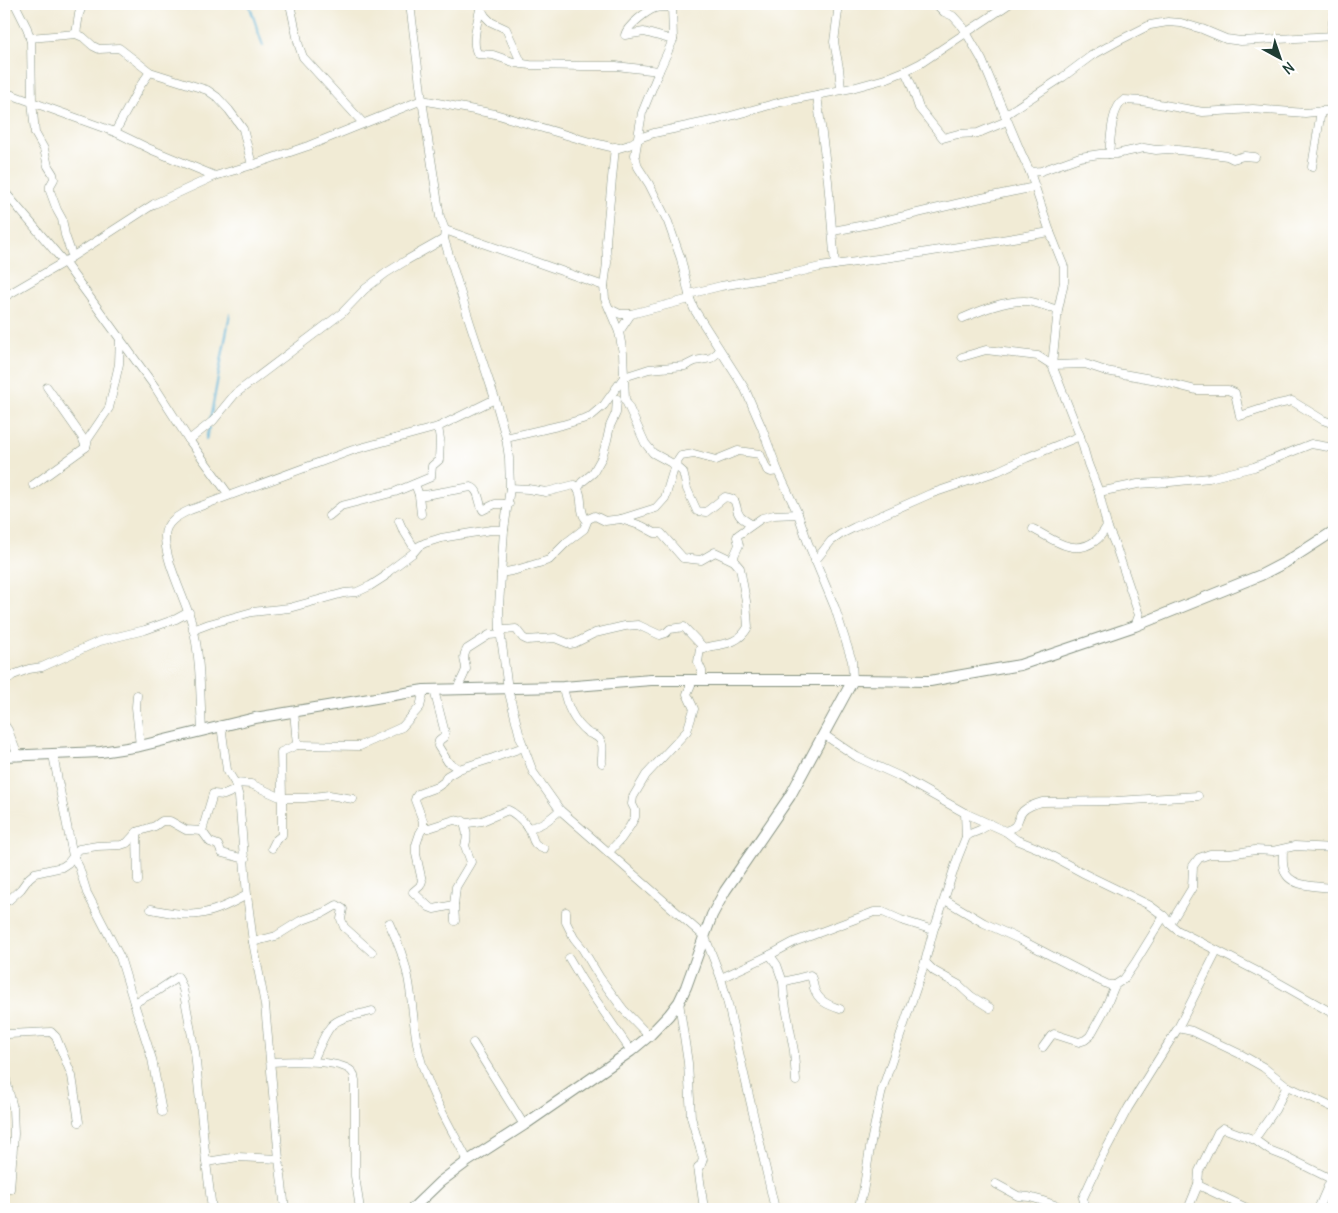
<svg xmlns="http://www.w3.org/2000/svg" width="1338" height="1213" viewBox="0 0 1338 1213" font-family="Delius,sans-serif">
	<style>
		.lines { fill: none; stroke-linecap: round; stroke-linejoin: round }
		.stream { stroke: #5cb3d8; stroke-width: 2 }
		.minor-casing { stroke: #889484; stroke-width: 9 }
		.major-casing { stroke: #889484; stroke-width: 12 }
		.minor { stroke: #fff; stroke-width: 8 }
		.major { stroke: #fff; stroke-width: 10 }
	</style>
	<rect width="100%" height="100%" fill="#fff"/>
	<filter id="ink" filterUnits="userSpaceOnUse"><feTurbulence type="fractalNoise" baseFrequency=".02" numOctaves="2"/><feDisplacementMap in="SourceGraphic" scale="10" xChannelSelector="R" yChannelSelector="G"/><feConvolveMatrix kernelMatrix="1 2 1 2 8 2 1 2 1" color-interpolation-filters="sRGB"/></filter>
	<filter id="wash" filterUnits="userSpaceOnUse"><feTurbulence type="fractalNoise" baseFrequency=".0096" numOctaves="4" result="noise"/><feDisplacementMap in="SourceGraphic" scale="20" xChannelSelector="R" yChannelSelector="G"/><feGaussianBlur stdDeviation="1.12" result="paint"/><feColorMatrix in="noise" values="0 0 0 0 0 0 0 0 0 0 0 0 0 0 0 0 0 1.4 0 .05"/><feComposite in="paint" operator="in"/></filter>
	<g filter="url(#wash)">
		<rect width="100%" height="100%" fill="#f1ebd5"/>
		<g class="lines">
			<g class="stream">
				<polyline points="249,4 263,46"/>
				<polyline points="210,420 230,314"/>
				<polyline points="206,439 209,427"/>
			</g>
		</g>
	</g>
	<g filter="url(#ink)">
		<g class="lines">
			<defs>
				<g id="minor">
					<polyline points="15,4 27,28 31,42 32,101 35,133 44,149 48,166 53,174 54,179 50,186 50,191 57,210 62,219 65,235 72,255"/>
					<polyline points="290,4 299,46 303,57 363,123"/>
					<polyline points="410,4 422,100 440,217 445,230 444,239 470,323 495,399 506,438 509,458 510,488 504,530 499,606 500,630 508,689 520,737 533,772 560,810 705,937 721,978 727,1000 775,1209"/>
					<path d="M481 4C479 17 470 44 478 54L493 55 516 63 530 65 582 66H616L659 71"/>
					<polyline points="645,4 654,8"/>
					<polyline points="672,4 673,40 659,71 642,113 635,155 638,167 649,184 668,222 681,259 690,299 694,309 745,389 762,428 778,471 798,514 808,543 835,608 852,661 853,680"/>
					<polyline points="839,4 834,42 839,68 841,89"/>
					<polyline points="936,4 944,12 953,16 963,27 982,60 1022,155 1030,172 1050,232 1064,267 1064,282 1058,310 1052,365 1080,436 1088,464 1099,492 1107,526 1116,547 1139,615 1135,626"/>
					<polyline points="480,7 485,16 491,22 506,29 522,64"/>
					<path d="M672 7C667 7 660 7 655 8 647 11 627 26 625 35L644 32 673 40"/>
					<polyline points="76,34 79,14 83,4"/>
					<polyline points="1331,36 1334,15"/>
					<polyline points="30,38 76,34 83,37 93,46 99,49 119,48 150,72 207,90 217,97 229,110 243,129 252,165"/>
					<polyline points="905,71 911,84 919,108 943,138 958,134 978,133 1007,121"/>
					<polyline points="4,92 115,132 150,149 215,176"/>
					<polyline points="817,95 828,181 835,265"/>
					<polyline points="1005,115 1063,77 1091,56 1118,41 1150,25 1168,22 1181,23 1202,29 1226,39 1241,41 1334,36"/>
					<polyline points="115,132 140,86 150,72"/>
					<path d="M615 147 606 241 607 263 604 286 605 299 619 332 623 353 625 399 645 443 653 453 675 465 683 472 687 489 697 511 706 512 725 497C741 499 733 508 740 516 742 519 748 522 751 524"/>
					<path d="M1109 154C1111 138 1111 108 1124 100L1142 101 1203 112 1253 109 1305 113 1334 110"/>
					<polyline points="1312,167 1321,111"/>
					<polyline points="1030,172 1041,171 1080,157 1100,154 1116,154 1144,148 1156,150 1168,149 1206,153 1227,156 1233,159 1244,156 1255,157"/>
					<polyline points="4,191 64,262 155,387 189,440 229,495"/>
					<polyline points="445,230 604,286"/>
					<polyline points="833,231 875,223 977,199 1035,187"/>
					<polyline points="689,294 721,286 791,274 820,267 927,252 1050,232"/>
					<polyline points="4,297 64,262 154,204 215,176 252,165 308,146 422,100 495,114 590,142 611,147 619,148 629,145 642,137 654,133 716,120 781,102 852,88 885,79 905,71 921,63 1009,4"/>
					<polyline points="610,309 620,314 631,314 690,299"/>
					<path d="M963 318C982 310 1003 301 1024 301 1035 301 1047 307 1058 310"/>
					<polyline points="619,332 631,314"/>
					<polyline points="962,357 986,350 1038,356 1052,365 1085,364 1106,371 1157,380 1196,390 1228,390 1235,393 1240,416 1274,405 1292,401 1323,420 1334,424"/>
					<polyline points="47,387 82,437 86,447"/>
					<polyline points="506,438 562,425 586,418 591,416 604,405 624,377 649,369 685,366 695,361 711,358 720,351"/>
					<polyline points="189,440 213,421 235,394 342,313 365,289 386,273 407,260 444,239"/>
					<polyline points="415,484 419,495 421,514"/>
					<polyline points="33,485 86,447 88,439 109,408 119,364 120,337"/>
					<path d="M510 488 528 489 546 492 574 485C585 493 578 509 585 518L588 519 595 516 605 521 621 519 642 526 655 533H661L683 558 701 560 715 552 734 561"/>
					<polyline points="578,488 582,482 593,473 602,457 607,440 610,426 616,413 617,399"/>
					<polyline points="1099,492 1138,484 1170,482 1209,478 1254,467 1311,444 1334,448"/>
					<path d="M419 495H425L471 487C480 490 478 502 483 510L495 504H509"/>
					<polyline points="329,516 341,506 395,492 431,477 432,466 439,460 440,439 438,427"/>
					<polyline points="621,519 656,508 665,498 675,465 681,456 694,454 716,460 738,451 760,454 767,470 771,472 778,471"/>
					<polyline points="399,521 402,528 415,549"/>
					<path d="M1033 529C1053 539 1073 557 1095 541 1100 538 1104 531 1107 526"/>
					<polyline points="815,561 831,541 841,534 855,527 930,494 998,471 1026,458 1080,436"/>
					<polyline points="501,573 516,570 549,560 567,542 584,529 588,519"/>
					<polyline points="193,630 209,624 252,612 289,608 344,593 357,592 370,586 384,577 389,571 413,553 419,546 425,543 441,538 471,533 491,530 504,530"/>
					<polyline points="500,630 505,630 516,629 523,638 527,640 555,638 570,644 575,643 595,633 625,626 638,625 660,635 666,633 670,629 684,627 704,648"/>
					<path d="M702 680V671L698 662 700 649C719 643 737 647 748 627L746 601 740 568 734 561V556L739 545 737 537 738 535 762 518 774 515 798 514"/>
					<polyline points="4,682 13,675 29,669 42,667 100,641 145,630 176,619 189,612"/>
					<path d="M563 687C566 704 572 720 587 732 591 735 597 735 600 740 605 746 601 756 602 763"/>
					<path d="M457 689C459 684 465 674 466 669 466 661 461 659 467 649L489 635 500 634"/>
					<polyline points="434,690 445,733 444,737 439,741 438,746 448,762 459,769"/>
					<polyline points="137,695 136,707 140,746"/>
					<polyline points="294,711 297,745 281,752 282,798 305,798 329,795 353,799"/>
					<polyline points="4,724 8,730 18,756"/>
					<polyline points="221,725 227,770 235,783 239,797 247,895 253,942 265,1005 279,1159 285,1209"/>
					<path d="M202 731C200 697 201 661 193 627 186 600 165 563 165 536 165 522 179 515 190 510L353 450 438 427 495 399"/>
					<polyline points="823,734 857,757 899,776 965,813 1005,831 1017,840 1037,848 1085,874 1149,905 1164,916 1170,924 1177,930 1272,979 1334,1014"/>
					<polyline points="297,745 360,746 391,732 402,727 420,707 424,690"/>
					<polyline points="53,755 73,856 79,867 87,893 120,957 134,1003"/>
					<polyline points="235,783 251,784 282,798 282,835 276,840 272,848"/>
					<polyline points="236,790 224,795 213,794 202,831 210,842 218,845 222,853 245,859"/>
					<polyline points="965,813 966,837"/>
					<path d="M423 828H429L454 820 468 823 482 821 508 810C515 813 522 820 527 826 535 836 529 844 544 849"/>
					<path d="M528 828C542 826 551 818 560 810"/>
					<path d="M1005 831C1022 826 1015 819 1023 811 1028 806 1035 804 1042 802L1116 801 1198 796"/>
					<polyline points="137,832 138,881"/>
					<path d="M1283 849C1283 855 1282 863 1284 869 1288 888 1319 886 1334 888"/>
					<polyline points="608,853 621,839 630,826 635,817 635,810 632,804 633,797 646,775 687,731 694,709 687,694 693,680"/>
					<polyline points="945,900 984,923 1019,939 1094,978 1109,985 1115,985"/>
					<polyline points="4,902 9,900 21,889 29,878 35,873 62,867 68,863 79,849 97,846 121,845 127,843 137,832 155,826 162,821 170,821 186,830 202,831"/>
					<polyline points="454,905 434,909 429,907 413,892 420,886 422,881 416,854 416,845 420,833 423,828 423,821 415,800 416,797 418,794 437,787 444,782 447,776 459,769 493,758 524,747"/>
					<path d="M151 909C166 912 183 916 198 914 215 912 232 903 247 895"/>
					<polyline points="566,912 566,922 574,938 582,948 600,978 623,1009 649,1036"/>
					<path d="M455 921 454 905 456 887 471 862 465 846C468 837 467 831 463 821"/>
					<path d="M389 923C398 942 404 957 408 977 413 1002 413 1028 419 1053 428 1091 450 1126 468 1161"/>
					<polyline points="1170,924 1192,888 1193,866 1199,858 1210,854 1230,854 1255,850 1273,851 1295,846 1334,848"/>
					<polyline points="253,942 276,936 300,921 325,912 337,905 343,909 341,919 344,927 372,952"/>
					<polyline points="770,955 777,965 783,982 784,997 794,1051 796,1081"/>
					<polyline points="569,958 582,980 631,1051"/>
					<polyline points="925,962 934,971 959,985 971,996 990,1008"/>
					<polyline points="721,978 770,955 794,942 874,912 883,912 901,920 930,929 934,928 936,924 958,857 966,837 970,834 980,830 990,824"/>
					<path d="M783 982 810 975C813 979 813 983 814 988 818 1001 828 1005 840 1009"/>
					<polyline points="679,1002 688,1063 691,1117 703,1159 701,1165 698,1167 704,1209"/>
					<polyline points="1178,1028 1192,1031 1240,1054 1263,1067 1287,1086 1334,1108"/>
					<polyline points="4,1036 8,1034 51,1032 56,1037 72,1076 79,1122"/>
					<polyline points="473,1043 524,1125"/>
					<polyline points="1043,1047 1051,1036 1054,1034 1079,1042 1085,1040 1090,1036 1105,1009 1115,985 1124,979 1135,963 1164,916"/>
					<path d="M313 1061C318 1051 324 1034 331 1026 341 1016 359 1015 372 1011"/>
					<path d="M271 1062C285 1061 345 1059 353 1073 355 1075 354 1078 355 1080V1176L360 1209"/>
					<polyline points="4,1072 13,1108 14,1134 10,1189 4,1189"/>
					<polyline points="1287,1086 1275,1110 1256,1137 1255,1140 1269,1150 1287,1157 1331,1179 1318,1209"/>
					<polyline points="162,1112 152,1059 134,1003 157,991 178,977 183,989 195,1052 206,1162 212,1209"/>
					<polyline points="206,1162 238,1157 279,1159"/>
					<polyline points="996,1184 1018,1196 1029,1197 1040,1200 1066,1209"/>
					<polyline points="858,1209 863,1192 871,1142 882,1090 925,962 934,928"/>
					<polyline points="1086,1209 1083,1198 1100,1161 1128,1108 1178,1028 1217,951"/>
					<polyline points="1188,1209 1198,1185"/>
					<polyline points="1249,1209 1198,1185 1199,1171 1218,1132 1223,1128 1255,1140"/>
				</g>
				<g id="major">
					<polyline points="4,756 101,752 140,746 255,718 424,690 563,687 651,680 853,680 930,681 957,676 1020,665 1135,626 1261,575 1286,562 1334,531"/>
					<polyline points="412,1209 440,1182 468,1161 524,1125 631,1051 649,1036 669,1015 679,1002 686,987 712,915 725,891 790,796 853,680"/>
				</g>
			</defs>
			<use href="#minor" class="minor-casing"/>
			<use href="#major" class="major-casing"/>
			<use href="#minor" class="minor"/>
			<use href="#major" class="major"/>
		</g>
	</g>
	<rect width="1338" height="1213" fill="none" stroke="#fff" stroke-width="20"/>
	<g transform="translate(1280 58) rotate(140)" stroke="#ffffff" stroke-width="4" paint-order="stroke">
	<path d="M0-4L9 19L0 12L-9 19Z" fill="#1f3d34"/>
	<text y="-8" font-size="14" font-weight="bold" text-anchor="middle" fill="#1f3d34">N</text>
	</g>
</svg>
